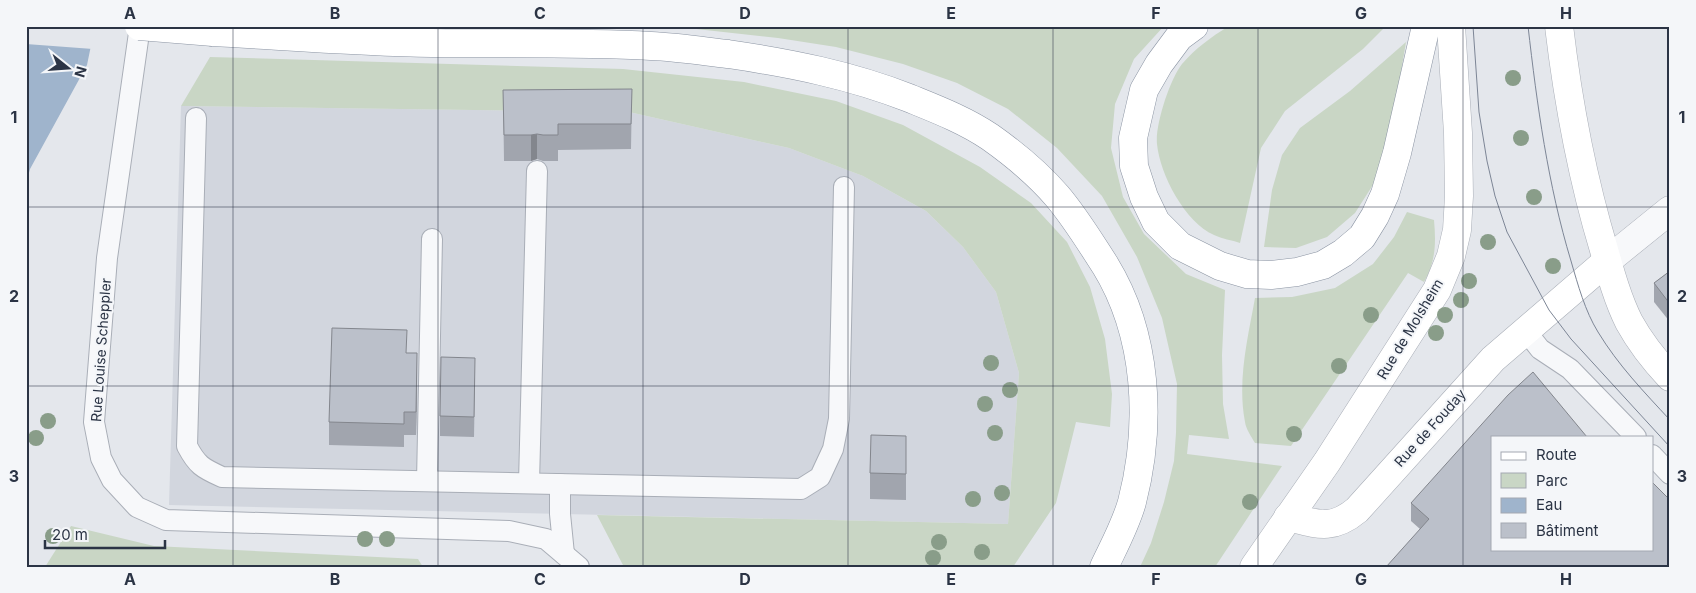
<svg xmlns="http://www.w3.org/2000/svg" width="1696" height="593" viewBox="0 0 1696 593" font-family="Inter,sans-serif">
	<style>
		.built { fill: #d2d6de }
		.green { fill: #c9d6c5 }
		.water { fill: #9fb4cc }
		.pier { fill: #e4e7ec }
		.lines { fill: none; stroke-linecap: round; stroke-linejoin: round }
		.lane-casing { stroke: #a9aeb7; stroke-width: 22 }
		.street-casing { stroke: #a9aeb7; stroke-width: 29 }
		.secondary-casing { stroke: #a9aeb7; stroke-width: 29 }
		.highway-casing { stroke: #8b94a3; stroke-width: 29 }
		.lane { stroke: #f7f8fa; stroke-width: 20 }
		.street { stroke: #f7f8fa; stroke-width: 28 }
		.secondary { stroke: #fff; stroke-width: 28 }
		.highway { stroke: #fff; stroke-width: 28 }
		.tram { stroke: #7d8696; stroke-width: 1 }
		.highway-bridge-casing { stroke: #8b94a3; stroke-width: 29; stroke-linecap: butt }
		.highway-bridge { stroke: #fff; stroke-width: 28 }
		.tree { fill: #899d89 }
		.wall { fill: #a1a5ae }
		.shaded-wall { fill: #83868d }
		.building { fill: #bbc0ca; stroke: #83868d }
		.grid { fill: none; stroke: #2b3445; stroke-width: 1; stroke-opacity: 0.55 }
		.labels { text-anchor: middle; stroke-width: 4; stroke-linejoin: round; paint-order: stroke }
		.street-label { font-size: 14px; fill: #2b3445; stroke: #f4f6f9 }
		.neatline { fill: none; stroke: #2b3445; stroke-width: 2 }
		.grid-label { font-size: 16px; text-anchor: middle; font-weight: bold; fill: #2b3445 }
	</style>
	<rect width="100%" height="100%" fill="#e4e7ec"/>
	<polygon class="built" points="181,106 629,112 789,148 863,176 926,211 963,247 996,292 1019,373 1008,524 169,505"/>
	<g class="green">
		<polygon points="669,26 1164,26 1134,59 1115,104 1111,148 1123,197 1144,234 1186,274 1225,290 1222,355 1223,404 1229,439 1189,435 1187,454 1282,466 1215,567 1140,567 1151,543 1164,502 1174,461 1176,433 1177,384 1162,318 1137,257 1102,196 1057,148 1008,109 957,83 903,64 836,47 778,38"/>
		<path d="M1229 26H1386L1363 49 1285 111 1261 148 1240 243C1232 240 1222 239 1214 235 1185 222 1160 175 1157 144 1155 125 1170 79 1182 64 1196 48 1211 37 1229 26Z"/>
		<polygon points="1406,42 1392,126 1378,177 1355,213 1327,237 1296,248 1264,247 1272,190 1282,155 1300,128 1350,91"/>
		<polygon points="210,57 623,69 744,82 836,101 903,125 980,167 1031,203 1067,242 1090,287 1105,339 1112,394 1110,427 1076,422 1056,503 1013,567 624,567 597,515 1008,524 1019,373 996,292 963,247 926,211 863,176 789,148 629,112 181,106"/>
		<path d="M1407 212 1434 220C1436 242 1436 262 1424 282L1408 273 1291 446 1255 443C1251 436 1246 429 1245 422 1237 381 1248 337 1255 298L1292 297 1335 288 1373 264 1394 237Z"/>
		<polygon points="71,526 154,546 418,559 423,567 45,567"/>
	</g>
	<polygon class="water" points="26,26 95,26 87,65 30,169 26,184"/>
	<polygon class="pier" points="26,26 98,26 93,49 26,44"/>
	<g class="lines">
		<defs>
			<g id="lane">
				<polyline points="140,26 107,258 94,422 101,458 112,480 137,507 166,520 509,531 546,539 579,567"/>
				<path d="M196 118 187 446C197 465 202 468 222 477L801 489 820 477 833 449 839 419 844 187"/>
				<polyline points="1525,330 1540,349 1570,369 1636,437"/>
				<polyline points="1652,455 1670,474"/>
				<polyline points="427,481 432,239"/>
				<polyline points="529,483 537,171"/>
				<polyline points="560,484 560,514 564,554"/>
			</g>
			<polyline id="street" points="1607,261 1670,210"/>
			<g id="secondary">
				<path d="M1559 26C1568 102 1582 177 1604 250 1611 275 1618 300 1629 322 1640 342 1655 361 1670 377"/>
				<path d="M1288 517C1317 524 1332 531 1357 510L1493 359 1607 261"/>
				<polyline points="1254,567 1327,462 1437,290 1451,256 1457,230 1459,196 1458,133 1451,26"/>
			</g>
			<g id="highway">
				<polyline points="1194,26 1179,37 1159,64 1144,90 1133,138 1134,166 1144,197 1156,222 1180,246 1220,266 1247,274 1271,275 1297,272 1323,265 1343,253 1362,237 1375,216 1385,194 1397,153 1426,26"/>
				<path d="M213 32C286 36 359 42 432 43 505 44 578 42 651 46 676 47 702 51 728 54 790 63 850 75 909 98 936 109 965 120 990 137 1014 154 1038 174 1057 196 1075 217 1090 242 1105 265 1148 335 1152 424 1132 502 1126 524 1114 546 1104 567"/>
			</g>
		</defs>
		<use href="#lane" class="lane-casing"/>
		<use href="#street" class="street-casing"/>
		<use href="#secondary" class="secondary-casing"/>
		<use href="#highway" class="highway-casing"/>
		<use href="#lane" class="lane"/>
		<use href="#street" class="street"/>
		<use href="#secondary" class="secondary"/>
		<use href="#highway" class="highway"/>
		<g class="tram">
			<polyline points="1473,26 1479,112 1487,161 1495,196 1507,232 1549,310 1571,339 1670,447"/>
			<path d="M1528 26C1537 105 1548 185 1571 261 1578 285 1585 311 1598 332 1618 365 1644 392 1670 420"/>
		</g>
		<defs>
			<polyline id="highway-bridge" points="139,26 213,32"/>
		</defs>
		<use href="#highway-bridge" class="highway-bridge-casing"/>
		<use href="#highway-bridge" class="highway-bridge"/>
	</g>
	<g class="tree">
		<circle cx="1513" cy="78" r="8"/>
		<circle cx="1521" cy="138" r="8"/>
		<circle cx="1534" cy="197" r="8"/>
		<circle cx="1488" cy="242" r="8"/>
		<circle cx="1553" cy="266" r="8"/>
		<circle cx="1469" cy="281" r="8"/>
		<circle cx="1461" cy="300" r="8"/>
		<circle cx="1371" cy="315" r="8"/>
		<circle cx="1445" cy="315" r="8"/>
		<circle cx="1436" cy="333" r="8"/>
		<circle cx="991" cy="363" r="8"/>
		<circle cx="1339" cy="366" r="8"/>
		<circle cx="1010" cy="390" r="8"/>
		<circle cx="985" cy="404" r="8"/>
		<circle cx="48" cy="421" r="8"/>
		<circle cx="995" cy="433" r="8"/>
		<circle cx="1294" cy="434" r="8"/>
		<circle cx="36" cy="438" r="8"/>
		<circle cx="1002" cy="493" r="8"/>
		<circle cx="973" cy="499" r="8"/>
		<circle cx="1250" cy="502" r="8"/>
		<circle cx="53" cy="536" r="8"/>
		<circle cx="365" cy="539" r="8"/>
		<circle cx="387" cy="539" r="8"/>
		<circle cx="939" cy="542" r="8"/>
		<circle cx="982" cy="552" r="8"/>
		<circle cx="933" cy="558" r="8"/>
	</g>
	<g class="wall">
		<polygon points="632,89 631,149 558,150 558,161 543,161 537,159 531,161 504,161 503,90"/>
		<polygon points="1670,271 1670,322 1654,302 1654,283"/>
		<polygon points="407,353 417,376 416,435 404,435 404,447 329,445 329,422"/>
		<polygon points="475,378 474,437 440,436 440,416"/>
		<polygon points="906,436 906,500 870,499 870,473"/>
		<polygon points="1492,437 1670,500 1420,529 1411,521 1411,503"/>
	</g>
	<g class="shaded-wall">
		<polygon points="537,134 537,159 531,161 531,135"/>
		<polygon points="417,353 417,376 416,435 416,412"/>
	</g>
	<g class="building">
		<polygon points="632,89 631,124 558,124 558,135 543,135 537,134 531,135 504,135 503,90"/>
		<polygon points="1670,271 1670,304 1654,283"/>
		<polygon points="332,328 407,330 406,353 417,353 416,412 404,412 404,424 329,422"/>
		<polygon points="441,357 475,358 474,417 440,416"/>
		<polygon points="1533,372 1587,437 1492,437 1492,549 1652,549 1652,482 1670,500 1670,567 1386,567 1429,519 1411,503 1508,395"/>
		<polygon points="871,435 906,436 906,474 870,473"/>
	</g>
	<path class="grid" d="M233 26V567M438 26V567M643 26V567M848 26V567M1053 26V567M1258 26V567M1463 26V567M26 207H1670M26 386H1670"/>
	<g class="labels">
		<g class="street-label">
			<text transform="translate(1410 329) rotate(-59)" y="5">Rue de Molsheim</text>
			<text transform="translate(101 350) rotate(-86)" y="5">Rue Louise Scheppler</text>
			<text transform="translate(1430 428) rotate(-48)" y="5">Rue de Fouday</text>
		</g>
	</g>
	<rect width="1696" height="593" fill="none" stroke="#f4f6f9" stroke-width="55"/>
	<rect x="1491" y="436" width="162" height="115" fill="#f4f6f9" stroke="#a4a8b1"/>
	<rect x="1501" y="452" width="25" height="8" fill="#ffffff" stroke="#a4a8b1"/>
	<text x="1536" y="460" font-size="15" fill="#2b3445">Route</text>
	<rect x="1501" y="473" width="25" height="15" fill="#c9d6c5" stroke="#a4a8b1"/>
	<text x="1536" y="486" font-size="15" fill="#2b3445">Parc</text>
	<rect x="1501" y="498" width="25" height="15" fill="#9fb4cc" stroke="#a4a8b1"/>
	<text x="1536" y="510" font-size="15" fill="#2b3445">Eau</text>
	<rect x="1501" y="523" width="25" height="15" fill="#bbc0ca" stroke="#a4a8b1"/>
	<text x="1536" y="536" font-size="15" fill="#2b3445">Bâtiment</text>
	<g transform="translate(68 68) rotate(107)" stroke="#f4f6f9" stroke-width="4" paint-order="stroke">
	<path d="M0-4L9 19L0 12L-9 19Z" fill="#2b3445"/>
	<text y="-8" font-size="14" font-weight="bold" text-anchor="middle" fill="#2b3445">N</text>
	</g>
	<path d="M45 540v8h120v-8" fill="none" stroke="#2b3445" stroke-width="2.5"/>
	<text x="52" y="540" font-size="15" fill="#2b3445" stroke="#f4f6f9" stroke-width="4" paint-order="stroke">20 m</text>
	<rect x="28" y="28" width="1640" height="538" class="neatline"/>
	<g class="grid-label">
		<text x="130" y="19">A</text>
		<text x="335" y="19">B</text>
		<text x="540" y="19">C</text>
		<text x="745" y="19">D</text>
		<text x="951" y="19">E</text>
		<text x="1156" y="19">F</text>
		<text x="1361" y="19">G</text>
		<text x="1566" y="19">H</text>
		<text x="14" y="123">1</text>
		<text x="1682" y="123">1</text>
		<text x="14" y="302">2</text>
		<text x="1682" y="302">2</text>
		<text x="14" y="482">3</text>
		<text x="1682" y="482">3</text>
		<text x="130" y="585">A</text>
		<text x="335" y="585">B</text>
		<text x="540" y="585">C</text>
		<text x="745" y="585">D</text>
		<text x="951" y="585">E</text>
		<text x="1156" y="585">F</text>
		<text x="1361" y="585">G</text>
		<text x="1566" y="585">H</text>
	</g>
</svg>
